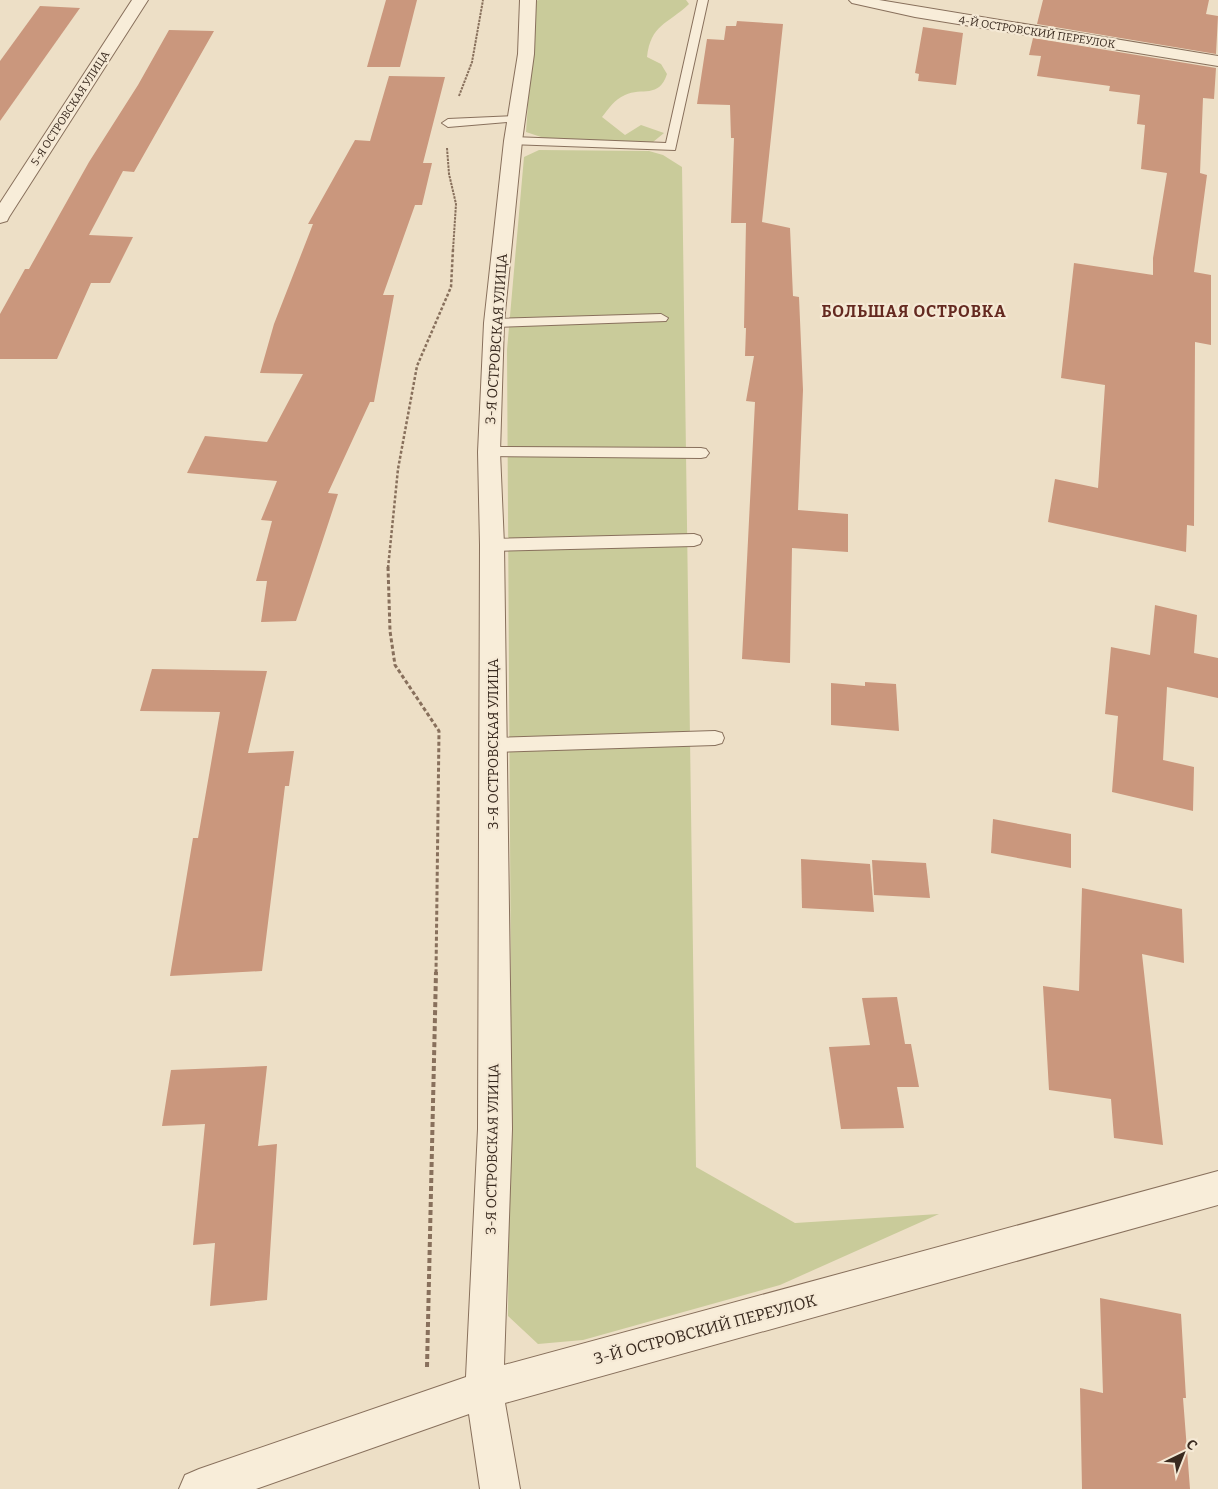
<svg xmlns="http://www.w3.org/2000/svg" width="1218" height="1489" viewBox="0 0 1218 1489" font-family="Bitter,serif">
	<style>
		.green { fill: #c9cb9a }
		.building { fill: #ca977d }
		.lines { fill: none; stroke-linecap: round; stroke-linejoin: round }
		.lane-casing { stroke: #88705c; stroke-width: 2 }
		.street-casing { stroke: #88705c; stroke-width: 2 }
		.path-far3 { stroke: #88705c; stroke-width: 2; stroke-dasharray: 2.5 1; stroke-linecap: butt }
		.path-far2 { stroke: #88705c; stroke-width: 2.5; stroke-dasharray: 3 2; stroke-linecap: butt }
		.path-far1 { stroke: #88705c; stroke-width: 3; stroke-dasharray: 4 2.5; stroke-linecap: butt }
		.path { stroke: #88705c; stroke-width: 4; stroke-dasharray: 5 3; stroke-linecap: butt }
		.lane { fill: #f8edd9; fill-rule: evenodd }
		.street { fill: #f8edd9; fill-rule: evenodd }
		.labels { text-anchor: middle; stroke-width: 4.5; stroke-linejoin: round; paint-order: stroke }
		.far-street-label { font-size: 11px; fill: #392a1f; stroke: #f5e9d5 }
		.street-label { font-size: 14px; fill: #392a1f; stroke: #f5e9d5 }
		.far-district-label { font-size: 16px; font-weight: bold; letter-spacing: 1px; fill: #642920; stroke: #f5e9d5 }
		.near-street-label { font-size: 16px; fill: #392a1f; stroke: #f5e9d5 }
	</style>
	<rect width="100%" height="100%" fill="#eddfc6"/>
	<g class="green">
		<path d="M539 0H686L689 4C667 25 651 24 647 57L661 64 667 74C659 99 642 87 625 95 614 100 609 108 602 117L625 135 641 125 664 133 653 142 547 139 526 132 535 1Z"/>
		<polygon points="539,150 649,151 663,155 682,167 696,1167 795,1223 939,1214 780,1285 583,1340 538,1344 508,1316 511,997 507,350 524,157"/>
	</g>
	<g class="building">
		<polygon points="386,0 417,0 400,67 367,67"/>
		<polygon points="1043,0 1209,0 1206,14 1218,16 1216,54 1037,24"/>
		<polygon points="40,6 80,8 0,121 0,61"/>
		<polygon points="737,21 783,24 762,222 790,228 793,296 799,297 803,390 798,510 848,514 848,552 792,548 790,663 742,659 755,402 746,401 754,356 745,356 746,328 744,328 746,223 731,223 734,138 731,138 730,105 697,104 707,39 724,40 726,26 736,26"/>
		<polygon points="923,27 963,33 956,85 918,81 919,74 915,73"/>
		<polygon points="169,30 214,31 134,172 123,171 89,235 133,237 110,283 91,283 57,359 0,359 0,314 25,269 29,269 89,162 138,85"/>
		<polygon points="1033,38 1216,68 1214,99 1203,98 1200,173 1207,175 1194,272 1211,275 1211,345 1195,342 1194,526 1187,525 1186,552 1048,522 1055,479 1098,488 1105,385 1061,378 1074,263 1153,275 1153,258 1167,173 1141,169 1145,125 1137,124 1140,95 1109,91 1110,86 1037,76 1041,56 1029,55"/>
		<polygon points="389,76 445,77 423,163 432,163 422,205 415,205 383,295 394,295 374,402 370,402 328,493 338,494 296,621 261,622 267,581 256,581 272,521 261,520 277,481 187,473 205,436 267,442 303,374 260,373 274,324 313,224 308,224 355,140 370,141"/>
		<polygon points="1155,605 1197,615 1194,653 1218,658 1218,698 1167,687 1163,760 1194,767 1193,811 1112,792 1118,716 1105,714 1111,647 1150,655"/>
		<polygon points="152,669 267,671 248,753 294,751 289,786 285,786 262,971 170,976 193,838 198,838 220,712 140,711"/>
		<polygon points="865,682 896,684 899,731 831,725 831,683 865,686"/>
		<polygon points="993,819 1071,834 1071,868 991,853"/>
		<polygon points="801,859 870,864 874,912 802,908"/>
		<polygon points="872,860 926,863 930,898 874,895"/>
		<polygon points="1082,888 1182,909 1184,963 1142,954 1163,1145 1114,1138 1111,1099 1049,1090 1043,986 1079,991"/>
		<polygon points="897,997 905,1044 911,1044 919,1087 897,1087 904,1128 841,1129 829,1047 870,1045 862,998"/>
		<polygon points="267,1066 258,1146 277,1144 267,1300 210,1306 215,1243 193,1245 205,1124 162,1126 171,1070"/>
		<polygon points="1100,1298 1181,1314 1186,1398 1183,1398 1190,1489 1082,1489 1080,1388 1103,1393"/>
	</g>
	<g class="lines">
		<defs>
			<g id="lane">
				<polygon points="698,0 708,0 675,150 509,144 509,138 513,137 666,143"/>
				<polygon points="516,116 520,117 520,121 448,127 442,123 448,119"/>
				<polygon points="661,314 668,318 666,321 494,327 487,323 494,319"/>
				<polygon points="489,447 701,448 706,449 709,453 706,457 701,458 484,456 481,452 484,448"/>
				<polygon points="694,534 700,536 702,540 700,544 694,546 492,551 486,549 484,545 486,541 492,539"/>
				<polygon points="715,731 722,733 724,738 722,743 715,745 493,752 486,750 484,745 486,740 493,738"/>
			</g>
			<g id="street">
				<polygon points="132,0 148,0 9,217 7,221 0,223 0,203"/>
				<polygon points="520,0 536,0 534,54 522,141 504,323 500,452 504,545 512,1129 504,1365 1218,1171 1218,1205 505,1403 520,1489 480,1489 469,1414 256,1489 179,1489 185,1475 199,1469 466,1377 478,1129 480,545 478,452 484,323 504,141 518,54"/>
				<polygon points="849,0 879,0 1218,56 1218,66 915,17 852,3"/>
			</g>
		</defs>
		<use href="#lane" class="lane-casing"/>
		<use href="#street" class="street-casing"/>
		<g class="path-far3">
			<polyline points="459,96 472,62 483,0"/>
			<polyline points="447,148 449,174 456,204 453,250"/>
		</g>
		<polyline class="path-far2" points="388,568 398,469 417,366 451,287 453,249"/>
		<polyline class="path-far1" points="388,567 390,631 395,665 439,731 436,973"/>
		<polyline class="path" points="427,1367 436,972"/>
		<use href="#lane" class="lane"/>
		<use href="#street" class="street"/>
	</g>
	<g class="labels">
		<g class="far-street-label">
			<text transform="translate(1037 32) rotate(9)" y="4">4-Й ОСТРОВСКИЙ ПЕРЕУЛОК</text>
			<text transform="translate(70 108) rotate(-57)" y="4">5-Я ОСТРОВСКАЯ УЛИЦА</text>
		</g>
		<g class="street-label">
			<text transform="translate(496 339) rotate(-86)" y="5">3-Я ОСТРОВСКАЯ УЛИЦА</text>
			<text transform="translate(493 744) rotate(-90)" y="5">3-Я ОСТРОВСКАЯ УЛИЦА</text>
			<text transform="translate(492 1149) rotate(-89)" y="5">3-Я ОСТРОВСКАЯ УЛИЦА</text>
		</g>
		<g class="far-district-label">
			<text x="914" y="317">БОЛЬШАЯ ОСТРОВКА</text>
		</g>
		<g class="near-street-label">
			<text transform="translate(705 1329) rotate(-15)" y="6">3-Й ОСТРОВСКИЙ ПЕРЕУЛОК</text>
		</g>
	</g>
	<g transform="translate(1183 1454) rotate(43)" stroke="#f5e9d5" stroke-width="4" paint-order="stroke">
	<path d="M0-4L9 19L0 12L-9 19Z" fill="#392a1f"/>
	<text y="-8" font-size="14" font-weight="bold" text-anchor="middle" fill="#392a1f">С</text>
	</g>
</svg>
